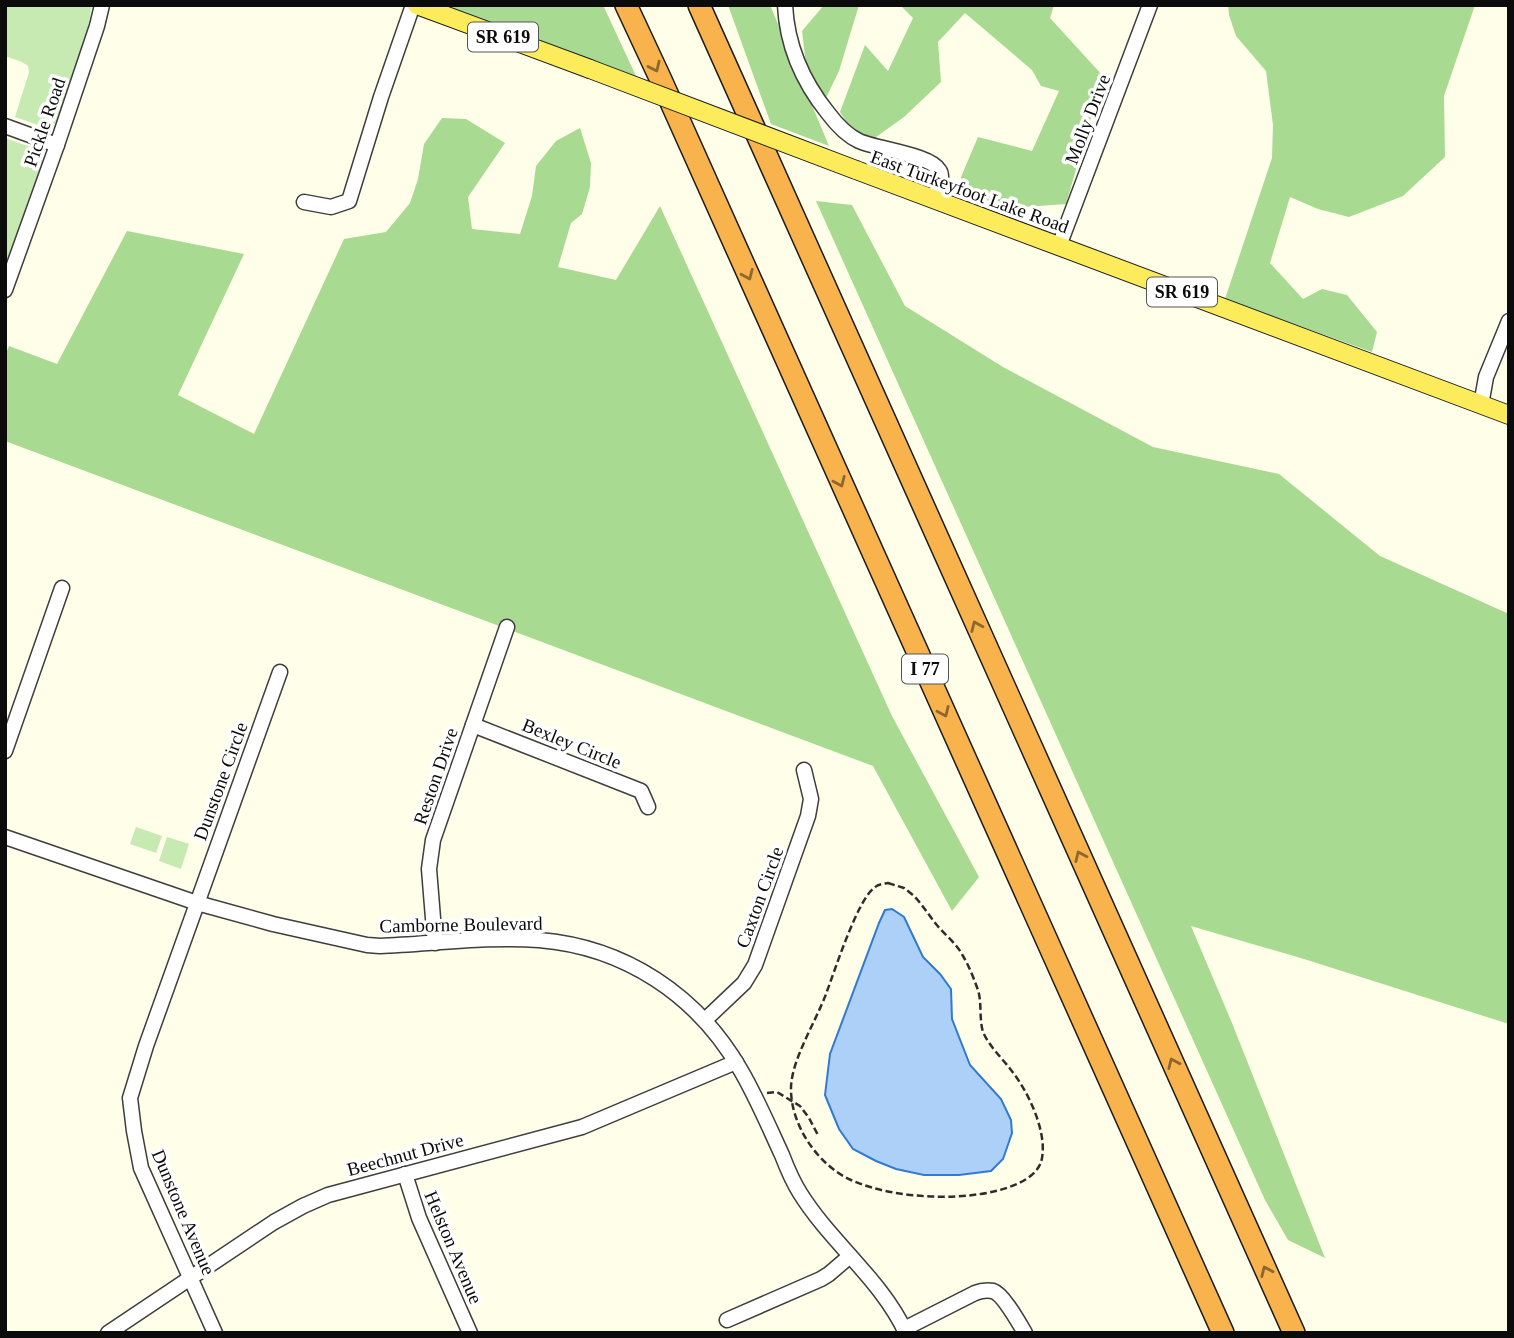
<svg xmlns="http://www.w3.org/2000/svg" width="1514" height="1338" viewBox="0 0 1514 1338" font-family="Georgia,serif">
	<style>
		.green { fill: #c7e9b2 }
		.forest { fill: #a8da91 }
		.water { fill: #acd0f8; stroke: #317ad0; stroke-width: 2 }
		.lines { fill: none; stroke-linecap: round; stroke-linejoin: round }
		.minor-casing { stroke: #3e3e3e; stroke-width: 17 }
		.major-casing { stroke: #1c1c1c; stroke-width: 20 }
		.highway-casing { stroke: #1c1c1c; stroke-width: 24 }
		.path { stroke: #2d2d2d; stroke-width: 2.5; stroke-dasharray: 7 3.5; stroke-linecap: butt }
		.minor { stroke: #fff; stroke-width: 14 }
		.major { stroke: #fcec5b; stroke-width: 18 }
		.highway { stroke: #f8b34d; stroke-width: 21 }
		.major-bridge-casing { stroke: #1c1c1c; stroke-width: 20; stroke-linecap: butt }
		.major-bridge { stroke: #fcec5b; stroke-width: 18 }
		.oneway { stroke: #8d672f }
		.labels { text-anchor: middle; stroke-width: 7; stroke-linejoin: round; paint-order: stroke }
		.shield { fill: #fff; stroke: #545454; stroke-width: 2 }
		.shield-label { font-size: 18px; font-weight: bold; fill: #0b0b0b }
		.street-label { font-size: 19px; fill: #0b0b0b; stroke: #fff }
	</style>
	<rect width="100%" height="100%" fill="#fffee8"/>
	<g class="green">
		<polygon points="5,5 92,5 86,39 56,122 50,129 15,117 29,72 28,66 22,62 5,56"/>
		<path d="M5 138 36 149C41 153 42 156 42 163L5 268Z"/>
		<polygon points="136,827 162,836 156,853 130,844"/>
		<polygon points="167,837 189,844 181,869 159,861"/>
	</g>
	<g class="forest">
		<polygon points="440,5 603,5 636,76"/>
		<polygon points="728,5 770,5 829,146 771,124"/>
		<polygon points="824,5 859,5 839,71 825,100 806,65 802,31"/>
		<polygon points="900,5 1054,5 1050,18 1103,76 1066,204 1010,208 964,193 961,177 978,137 1032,151 1059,91 1041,86 1032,70 965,13 938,42 941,82 904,117 876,137 854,134 840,112 865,45 888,71 913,18"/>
		<polygon points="1228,5 1475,5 1444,96 1445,157 1403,196 1349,217 1318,209 1290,197 1270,263 1303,299 1322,289 1347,295 1377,332 1372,352 1225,299 1272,158 1273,125 1266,71 1236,36 1229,15"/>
		<polygon points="442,118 466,119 505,143 468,197 472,229 520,234 532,196 536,166 556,141 580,128 591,163 590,187 582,214 571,223 558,267 616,280 660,206 892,716 979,877 952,911 873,766 5,441 5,356 9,346 57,364 127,231 244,254 178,395 254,434 344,239 386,232 410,203 418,179 424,144"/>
		<polygon points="816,201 852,205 905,306 1003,367 1153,447 1279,474 1380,556 1509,614 1509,1024 1304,959 1191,926 1232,1023 1325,1258 1288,1240 1265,1200"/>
	</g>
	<polygon class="water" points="892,909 904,917 923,957 940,974 951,989 952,1019 970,1065 1001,1099 1011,1120 1012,1133 1003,1159 991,1171 959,1175 924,1175 896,1169 876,1161 853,1149 839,1129 825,1095 830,1054 879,923 885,910"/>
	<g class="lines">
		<defs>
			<g id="minor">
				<path d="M785 5C787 46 803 82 828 113 837 125 846 135 859 141 877 149 931 155 939 170 945 178 936 191 933 200"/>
				<polyline points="5,126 57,145"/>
				<polyline points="304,202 331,207 349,201 381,97 413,5"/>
				<polyline points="1059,246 1150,5"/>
				<polyline points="5,290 57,145 97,26 102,5"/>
				<polyline points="1481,405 1486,377 1509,321"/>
				<polyline points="473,725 641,791 648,807"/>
				<polyline points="5,751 62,588"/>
				<path d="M5 837 197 903 273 924 367 945 380 946C431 944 489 936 539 940 625 947 697 995 740 1069 756 1096 769 1127 782 1155 787 1168 793 1182 800 1193 831 1243 881 1279 906 1333"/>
				<polyline points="435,943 429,869 433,840 507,627"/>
				<polyline points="705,1020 744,983 755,965 808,816 811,799 804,770"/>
				<polyline points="405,1174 419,1218 470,1333"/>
				<polyline points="727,1320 821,1279 829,1274 850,1256"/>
				<path d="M904 1329 975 1293C980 1291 987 1290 993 1291 1003 1294 1019 1323 1025 1333"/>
				<polyline points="108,1333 274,1222 303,1206 328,1195 582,1127 736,1062"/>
				<polyline points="215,1333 141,1168 134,1131 130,1098 146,1046 280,672"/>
			</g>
			<g id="major">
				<polyline points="417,5 590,69"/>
				<polyline points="856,170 1509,415"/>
			</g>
			<g id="highway">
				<polyline points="626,5 661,80 1223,1333"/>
				<polyline points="699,5 1294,1333"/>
			</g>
		</defs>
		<use href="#minor" class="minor-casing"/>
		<use href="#major" class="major-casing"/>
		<use href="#highway" class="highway-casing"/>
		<g class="path">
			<path d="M888 883 904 888 913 895C922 904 928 914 936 924 944 934 957 944 963 956 969 966 974 979 978 990 982 1003 979 1019 983 1032 989 1046 1002 1058 1011 1070 1028 1091 1047 1131 1042 1158 1040 1171 1028 1179 1017 1184 974 1203 895 1200 851 1180 818 1165 790 1125 791 1087 792 1059 816 1021 826 994 835 970 857 901 874 888 878 884 883 884 888 883Z"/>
			<polyline points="767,1093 777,1092 800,1106 809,1118 819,1137"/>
		</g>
		<use href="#minor" class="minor"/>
		<use href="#major" class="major"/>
		<use href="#highway" class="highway"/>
		<defs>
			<polyline id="major-bridge" points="590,69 856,170"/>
		</defs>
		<use href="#major-bridge" class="major-bridge-casing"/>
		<use href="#major-bridge" class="major-bridge"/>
	</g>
	<defs><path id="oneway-chevron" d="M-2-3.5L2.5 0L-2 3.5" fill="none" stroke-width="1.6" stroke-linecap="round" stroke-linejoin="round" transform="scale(1.75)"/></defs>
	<g class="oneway">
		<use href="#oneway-chevron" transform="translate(655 67) rotate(65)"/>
		<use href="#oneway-chevron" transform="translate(748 275) rotate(66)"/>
		<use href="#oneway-chevron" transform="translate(840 482) rotate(66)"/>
		<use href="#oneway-chevron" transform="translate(976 626) rotate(-114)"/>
		<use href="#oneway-chevron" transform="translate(944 712) rotate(66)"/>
		<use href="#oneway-chevron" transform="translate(1080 856) rotate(-114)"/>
		<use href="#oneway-chevron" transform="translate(1173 1063) rotate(-114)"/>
		<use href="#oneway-chevron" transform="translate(1266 1271) rotate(-114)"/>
	</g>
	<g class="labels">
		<g class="shield">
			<rect x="468" y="22.5" width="70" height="29" rx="5"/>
			<rect x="1147" y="277.5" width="70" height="29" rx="5"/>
			<rect x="902" y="654.5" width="46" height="29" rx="5"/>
		</g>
		<g class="shield-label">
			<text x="503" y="43">SR 619</text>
			<text x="1182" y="298">SR 619</text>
			<text x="925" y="675">I 77</text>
		</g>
		<g class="street-label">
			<text transform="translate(1087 119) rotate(-69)" y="7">Molly Drive</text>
			<text transform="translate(44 122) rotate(-71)" y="7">Pickle Road</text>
			<text transform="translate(970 191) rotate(20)" y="7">East Turkeyfoot Lake Road</text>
			<text transform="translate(572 743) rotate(22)" y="7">Bexley Circle</text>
			<text transform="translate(435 776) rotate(-71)" y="7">Reston Drive</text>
			<text transform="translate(220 781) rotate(-70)" y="7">Dunstone Circle</text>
			<text transform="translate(759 897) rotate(-70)" y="7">Caxton Circle</text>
			<text transform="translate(461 924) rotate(-1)" y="7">Camborne Boulevard</text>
			<text transform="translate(405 1154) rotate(-15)" y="7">Beechnut Drive</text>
			<text transform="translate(184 1212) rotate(67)" y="7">Dunstone Avenue</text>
			<text transform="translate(454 1247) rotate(67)" y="7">Helston Avenue</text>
		</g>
	</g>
	<rect width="1514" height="1338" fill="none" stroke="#0b0b0b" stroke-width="14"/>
</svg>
